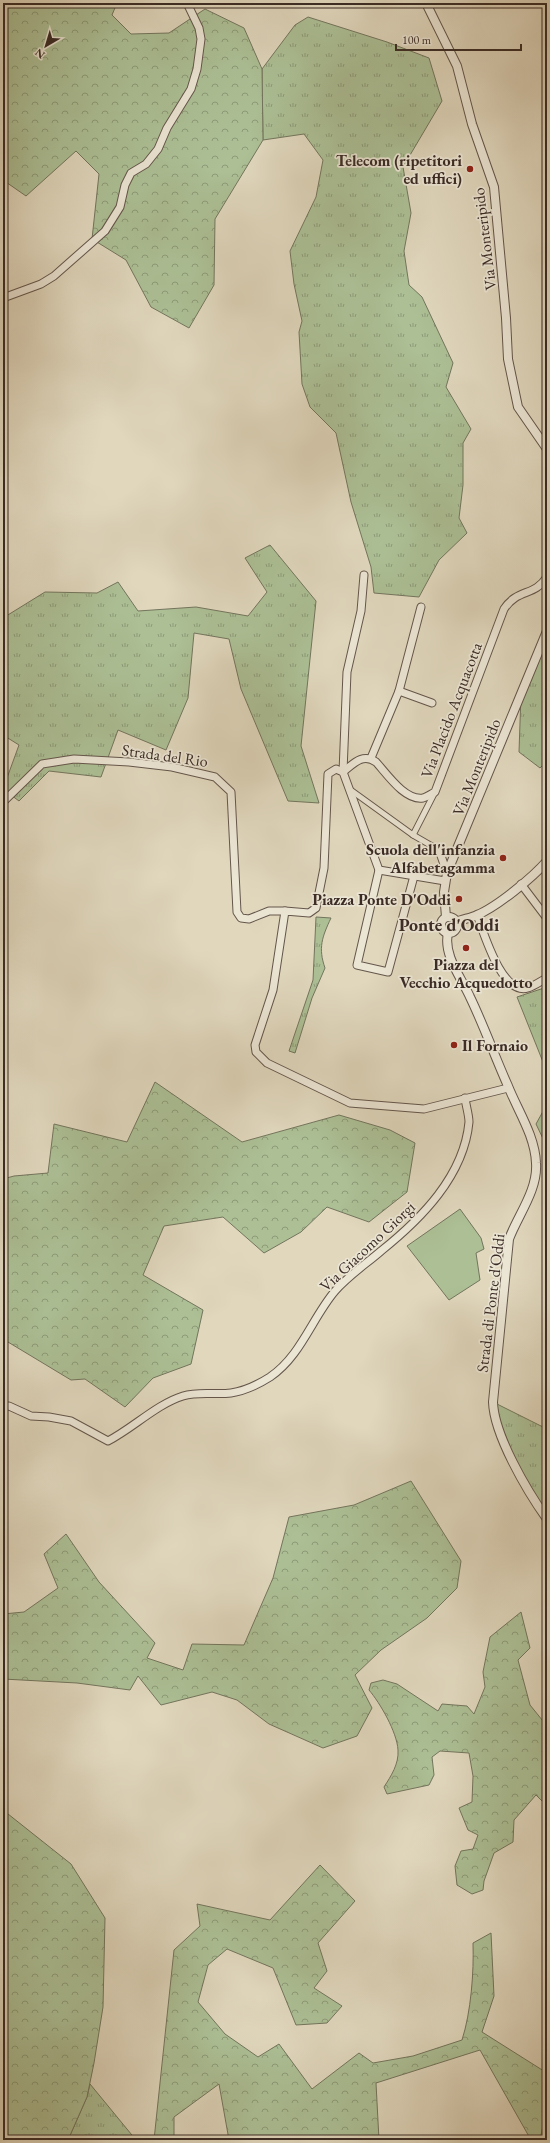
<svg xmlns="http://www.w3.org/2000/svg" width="550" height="2143" viewBox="0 0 550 2143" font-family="'EB Garamond',serif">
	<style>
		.grass { fill: url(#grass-tufts); stroke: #73755d }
		.forest { fill: url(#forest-crowns); stroke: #73755d }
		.garden { fill: #acbf95; stroke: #73755d }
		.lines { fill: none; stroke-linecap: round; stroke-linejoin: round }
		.pedestrian-casing { stroke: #64564b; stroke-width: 7 }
		.minor-casing { stroke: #64564b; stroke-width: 9 }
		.tertiary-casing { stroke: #64564b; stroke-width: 10 }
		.pedestrian { stroke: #ebe5d4; stroke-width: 5 }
		.minor { stroke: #ebe5d4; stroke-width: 7 }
		.tertiary { stroke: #ebe5d4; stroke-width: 8 }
		.poi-dot { fill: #8f2418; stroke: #ebe5d4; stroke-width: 1.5 }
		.labels { text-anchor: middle; stroke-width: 3.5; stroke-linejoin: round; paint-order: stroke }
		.poi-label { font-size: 16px; font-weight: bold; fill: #3a2b25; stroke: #ebe5d4; text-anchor: end }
		.street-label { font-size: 16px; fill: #3a2b25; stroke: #ebe5d4 }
		.quarter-label { font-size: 18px; font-weight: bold; fill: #3a2b25; stroke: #ebe5d4 }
	</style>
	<defs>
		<pattern id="grass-tufts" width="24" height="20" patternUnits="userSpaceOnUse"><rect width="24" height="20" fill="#acbf95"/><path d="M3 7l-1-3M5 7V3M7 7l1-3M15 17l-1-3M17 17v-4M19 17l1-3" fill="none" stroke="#8d9b79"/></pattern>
		<pattern id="forest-crowns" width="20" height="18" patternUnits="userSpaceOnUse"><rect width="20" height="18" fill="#acbf95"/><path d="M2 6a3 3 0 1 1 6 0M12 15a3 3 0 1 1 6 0" fill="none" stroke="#8d9b79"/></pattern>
	</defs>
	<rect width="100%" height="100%" fill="#e0d7bd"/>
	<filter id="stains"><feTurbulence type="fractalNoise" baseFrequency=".005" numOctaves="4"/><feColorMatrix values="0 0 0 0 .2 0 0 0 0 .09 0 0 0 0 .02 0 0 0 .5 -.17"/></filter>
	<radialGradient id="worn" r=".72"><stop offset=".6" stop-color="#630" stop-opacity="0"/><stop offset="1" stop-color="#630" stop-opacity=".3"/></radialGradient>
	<g class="grass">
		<polygon points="308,17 387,42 429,58 442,101 403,167 411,213 404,251 409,285 422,297 453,363 446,387 471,429 463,443 463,485 459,518 467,533 439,560 419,597 374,593 371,567 351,502 336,433 310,407 302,384 299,332 302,321 294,284 290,251 316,197 323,160 304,134 263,140 262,69 295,25"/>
		<polygon points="270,545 316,601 301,746 319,803 288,801 241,689 229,639 194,633 188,698 166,750 118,730 101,777 49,771 19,801 3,789 19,745 3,735 3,618 45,592 97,593 118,582 138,611 196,607 248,616 267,592 245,558"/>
		<polygon points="547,635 547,761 540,768 519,752 521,694"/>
		<path d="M316 917 331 918C322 937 318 948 325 968L312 998 295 1053 289 1051 313 980Z"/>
		<polygon points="547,987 547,1072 517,997"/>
		<polygon points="547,1104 547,1147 536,1124"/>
		<polygon points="493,1402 547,1429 547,1519 518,1470"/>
		<polygon points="90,2084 136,2140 68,2140 87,2097"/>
	</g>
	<g class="forest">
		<polygon points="3,3 117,3 112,15 131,34 169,33 205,9 244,28 262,69 263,140 215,219 214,285 189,328 151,307 126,260 92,239 99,174 76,151 26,196 3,180"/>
		<polygon points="155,1082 242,1142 339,1115 390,1130 415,1143 407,1192 369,1222 327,1207 301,1232 264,1253 223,1217 164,1226 143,1275 203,1310 191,1364 153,1378 125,1407 85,1379 71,1380 3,1339 3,1179 14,1176 48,1173 54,1124 127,1142"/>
		<polygon points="411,1481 461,1561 457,1588 427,1618 381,1650 355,1675 372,1708 357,1736 323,1748 269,1724 237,1700 212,1692 161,1705 138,1676 130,1690 77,1683 3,1679 3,1614 24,1612 58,1588 44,1554 66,1534 99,1582 155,1643 147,1658 183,1670 192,1644 244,1645 273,1578 289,1517 354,1505"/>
		<path d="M521 1612 530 1648 518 1660 530 1705 547 1726V1806L536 1795 514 1820 513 1842 494 1853 484 1881 483 1890 472 1894 457 1885 455 1866 461 1851 473 1849 478 1835 468 1830 459 1808 472 1802 473 1776 469 1753 440 1751 432 1757 434 1775 429 1785 387 1794 384 1787C391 1776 399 1764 398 1750 397 1732 380 1703 369 1690L371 1683 383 1680 397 1684 438 1711 442 1704 467 1706 474 1714 485 1687 483 1672 490 1637Z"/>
		<polygon points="3,1810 71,1864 105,1918 103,2007 94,2063 87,2097 68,2140 3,2140"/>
		<path d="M320 1865 355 1901 318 1943 327 1971 314 1988 342 2006 327 2023 296 2025 273 1968 227 1949 208 1965 198 2002 225 2034 258 2057 279 2044 312 2089 359 2053 373 2063 413 2056 462 2040C471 2012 474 1972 473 1943L491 1933 494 1996 482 2032 547 2073V2108L541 2135 547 2140H531L480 2050 376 2083 379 2140H229L219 2084 174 2117V2140H154L174 1950 200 1926 197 1904 270 1920Z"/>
	</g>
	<polygon class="garden" points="460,1209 481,1238 484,1249 476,1253 480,1280 449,1300 407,1246"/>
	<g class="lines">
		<defs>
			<g id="pedestrian">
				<polyline points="352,791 413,835 439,850"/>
				<polyline points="413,835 435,792"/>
			</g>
			<g id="minor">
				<polyline points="3,298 41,284 54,276 105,231 120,207 125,185 131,173 146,164 158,149 167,128 191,89 197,69 201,39 199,28 187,3"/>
				<polyline points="399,691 432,703"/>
				<polyline points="371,758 399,691 421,607"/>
				<path d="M343 772C354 763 363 753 376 762 387 774 405 801 423 798 427 797 431 794 435 792L504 609C518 588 534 597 547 577"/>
				<polyline points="343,772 347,672 361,611 364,575"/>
				<polyline points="3,802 42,764 74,759 129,762 172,767 215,777 231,792 237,912 241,918 249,919 269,911 285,911"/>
				<polyline points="439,850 447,873"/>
				<polyline points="379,870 357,965 388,972 414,876"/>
				<polyline points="445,881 379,870 343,772 336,769 328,774 324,868 316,908 309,913 285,911 273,990 255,1045 256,1052 267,1063 350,1103 424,1109 508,1088"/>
				<polyline points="521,884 546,917 547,915"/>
				<path d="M477 915C484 933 502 996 528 988 534 986 541 981 547 978"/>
				<path d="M3 1407 9 1406 31 1416 49 1417 71 1421 108 1441C133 1428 157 1404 183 1396 199 1391 215 1395 231 1393 245 1391 259 1384 270 1377 301 1356 312 1318 335 1291 348 1276 366 1264 381 1251 421 1219 464 1176 469 1122 469 1115 466 1106 465 1098"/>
			</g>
			<g id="tertiary">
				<polyline points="426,3 457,66 472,124 494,187 506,318 508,359 518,407 547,449"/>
				<circle cx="449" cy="925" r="8"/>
				<polyline points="446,917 444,892 447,873 547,631"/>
				<path d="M456 922C463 919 471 918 477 915 497 907 533 877 547 861"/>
				<path d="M448 933C443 955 461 977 470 997 484 1026 495 1057 508 1086 518 1111 535 1136 536 1163 538 1190 518 1215 509 1239L493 1402C494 1435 527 1491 547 1519"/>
			</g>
		</defs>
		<use href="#pedestrian" class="pedestrian-casing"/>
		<use href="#minor" class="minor-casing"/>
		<use href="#tertiary" class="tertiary-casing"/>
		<use href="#pedestrian" class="pedestrian"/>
		<use href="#minor" class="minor"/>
		<use href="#tertiary" class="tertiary"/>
	</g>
	<g class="poi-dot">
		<circle cx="470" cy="169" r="4"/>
		<circle cx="503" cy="858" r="4"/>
		<circle cx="459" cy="899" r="4"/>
		<circle cx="466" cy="948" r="4"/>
		<circle cx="454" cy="1045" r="4"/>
	</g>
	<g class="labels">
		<g class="poi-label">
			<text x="462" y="166">Telecom (ripetitori<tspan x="462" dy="18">ed uffici)</tspan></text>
			<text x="495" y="855">Scuola dell'infanzia<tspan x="495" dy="18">Alfabetagamma</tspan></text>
			<text x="451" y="905">Piazza Ponte D'Oddi</text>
			<text x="466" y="970" text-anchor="middle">Piazza del<tspan x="466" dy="18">Vecchio Acquedotto</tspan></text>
			<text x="462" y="1051" text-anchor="start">Il Fornaio</text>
		</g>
		<g class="street-label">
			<text transform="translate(484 239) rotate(-97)" y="6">Via Monteripido</text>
			<text transform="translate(451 710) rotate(-69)" y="6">Via Placido Acquacotta</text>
			<text transform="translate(165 755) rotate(8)" y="6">Strada del Rio</text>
			<text transform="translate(476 767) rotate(-68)" y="6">Via Monteripido</text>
			<text transform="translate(367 1246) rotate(-43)" y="6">Via Giacomo Giorgi</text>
			<text transform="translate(490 1303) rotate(-83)" y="6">Strada di Ponte d'Oddi</text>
		</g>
		<g class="quarter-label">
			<text x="449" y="931">Ponte d'Oddi</text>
		</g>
	</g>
	<rect width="550" height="2143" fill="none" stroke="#e0d7bd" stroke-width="16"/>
	<rect x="4" y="4" width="542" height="2135" fill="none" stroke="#3a2b25" stroke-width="2"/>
	<rect x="8" y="8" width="534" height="2127" fill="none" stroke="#3a2b25"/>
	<g transform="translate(46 46) rotate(218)" stroke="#ebe5d4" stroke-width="3" paint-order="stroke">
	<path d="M0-3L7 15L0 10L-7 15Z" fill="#3a2b25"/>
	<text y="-6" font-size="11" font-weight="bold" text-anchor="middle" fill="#3a2b25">N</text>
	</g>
	<path d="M396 44v6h125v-6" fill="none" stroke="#3a2b25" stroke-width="2"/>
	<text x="402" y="44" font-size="12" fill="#3a2b25" stroke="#ebe5d4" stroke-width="3" paint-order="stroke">100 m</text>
	<rect width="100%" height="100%" filter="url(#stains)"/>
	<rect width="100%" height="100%" fill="url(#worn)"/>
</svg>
